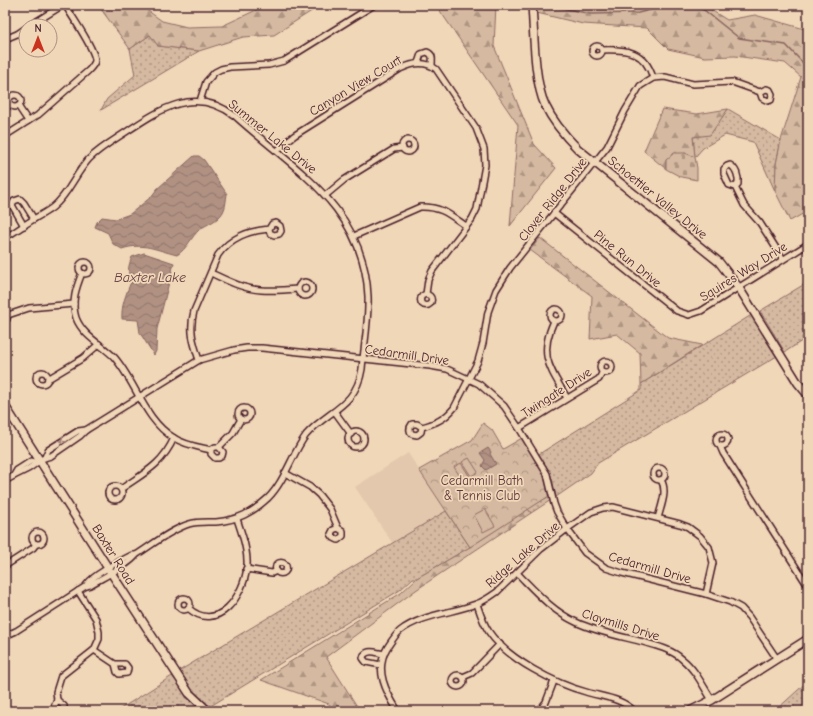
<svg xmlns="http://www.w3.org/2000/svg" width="813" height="716" viewBox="0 0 813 716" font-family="'Comic Neue',sans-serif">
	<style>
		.built { fill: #e3c8ad }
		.grass { fill: url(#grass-dots); stroke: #906c66 }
		.forest { fill: url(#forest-firs); stroke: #906c66 }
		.cemetery { fill: url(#cemetery-stones); stroke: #906c66 }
		.park { fill: url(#park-crowns); stroke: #906c66 }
		.pitch { fill: #d5b9a0; stroke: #906c66 }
		.water { fill: url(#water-waves); stroke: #87635f }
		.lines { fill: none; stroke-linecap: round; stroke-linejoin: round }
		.stream { stroke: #87635f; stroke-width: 1.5 }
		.street-casing { stroke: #4a1f2b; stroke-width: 8 }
		.secondary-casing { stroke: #4a1f2b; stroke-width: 10 }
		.street { stroke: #f0d7b8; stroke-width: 5 }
		.secondary { stroke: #f0d7b8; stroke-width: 7 }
		.oneway { stroke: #9d7b72 }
		.labels { text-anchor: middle; stroke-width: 3.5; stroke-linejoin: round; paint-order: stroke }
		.street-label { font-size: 13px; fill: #4a1f2b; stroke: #f0d7b8 }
		.park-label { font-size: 13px; fill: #5f363d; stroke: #f0d7b8 }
		.water-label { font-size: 14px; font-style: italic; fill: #643c41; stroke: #f0d7b8 }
	</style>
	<defs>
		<pattern id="grass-dots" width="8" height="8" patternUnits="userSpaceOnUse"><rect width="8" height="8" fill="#d5b9a0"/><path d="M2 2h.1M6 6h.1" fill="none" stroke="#af9683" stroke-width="1.8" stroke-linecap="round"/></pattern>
		<pattern id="forest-firs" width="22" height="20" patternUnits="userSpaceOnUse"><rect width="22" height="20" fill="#d5b9a0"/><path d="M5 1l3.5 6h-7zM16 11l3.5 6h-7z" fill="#af9683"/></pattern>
		<pattern id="cemetery-stones" width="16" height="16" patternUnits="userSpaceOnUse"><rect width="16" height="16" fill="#d5b9a0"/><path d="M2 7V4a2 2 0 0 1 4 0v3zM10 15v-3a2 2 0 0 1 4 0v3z" fill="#af9683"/></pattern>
		<pattern id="park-crowns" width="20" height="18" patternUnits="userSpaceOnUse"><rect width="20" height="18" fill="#d5b9a0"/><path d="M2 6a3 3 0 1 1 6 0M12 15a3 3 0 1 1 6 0" fill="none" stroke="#af9683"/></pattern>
		<pattern id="water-waves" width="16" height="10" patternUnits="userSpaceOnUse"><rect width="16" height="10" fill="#b09182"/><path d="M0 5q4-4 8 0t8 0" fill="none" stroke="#91766b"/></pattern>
	</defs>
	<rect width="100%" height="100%" fill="#f0d7b8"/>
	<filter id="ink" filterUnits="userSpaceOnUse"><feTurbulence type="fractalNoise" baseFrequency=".025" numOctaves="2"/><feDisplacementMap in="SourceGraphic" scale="8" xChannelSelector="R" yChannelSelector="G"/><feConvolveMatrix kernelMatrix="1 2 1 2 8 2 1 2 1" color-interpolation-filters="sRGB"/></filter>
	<g filter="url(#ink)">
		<polygon class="built" points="408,453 446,511 393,544 355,487"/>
		<g class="grass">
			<polygon points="150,35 159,46 199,51 101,110 107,99 135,75 130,49"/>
			<polygon points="728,109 781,140 776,164 775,191 753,142 725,135 703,148 695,157 693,137 710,134"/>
			<polygon points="808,282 808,337 785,352 760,311"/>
			<polygon points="753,314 777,356 598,463 591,473 556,497 551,476 539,454 641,390 641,384"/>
			<polygon points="549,496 551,500 531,513 528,509"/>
			<polygon points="446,511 470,547 417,578 413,578 400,590 209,707 189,687 179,671"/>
			<polygon points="172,676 202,711 117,711"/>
			<polygon points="808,681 808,711 775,711"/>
		</g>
		<g class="forest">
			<polygon points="98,5 140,5 162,21 187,27 222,26 267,5 321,5 274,35 243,37 199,51 158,46 150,35 130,49"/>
			<polygon points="436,5 496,5 494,46 534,144 556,168 510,226 518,125"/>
			<path d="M536 5 629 7 642 5H703L727 20 755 15 808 30V163C801 180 808 194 808 211L790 221 775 191 776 164 781 140 801 77 785 63 735 56 705 57 668 49 647 28 583 24 537 13Z"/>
			<polygon points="662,109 697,114 728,109 710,135 693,137 695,157 685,153 666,160 666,169 644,151"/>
			<polygon points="540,238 668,338 702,345 641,384 640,353 617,334 590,339 592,296 530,250"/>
			<polygon points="528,509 531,513 416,590 326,657 360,711 335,711 329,704 261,680 401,593 417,578 470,547"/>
		</g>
		<polygon class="cemetery" points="674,153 685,153 695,157 697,168 697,180 681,177 666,169 666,160"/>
		<polygon class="park" points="483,423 492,430 503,449 522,438 543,472 549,496 470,547 419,470 472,440"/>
		<g class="pitch">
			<polygon points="469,458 478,472 471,476 462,462"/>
			<polygon points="461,463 470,477 463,481 454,467"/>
			<polygon points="485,509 495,526 483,532 474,515"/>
		</g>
		<g class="water">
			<path d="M194 156H199L204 160 227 194C226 199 226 207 223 212 218 221 207 224 200 229 191 237 187 249 177 255 156 250 143 242 122 249L113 244 108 233 95 227 97 222 102 217 116 219 130 214 151 197 157 189Z"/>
			<path d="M144 253 174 263 157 329 156 351 154 355 140 333 138 320 122 319C121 306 126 294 131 282 127 273 128 266 132 257Z"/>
			<polygon points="488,448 491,452 490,454 496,464 486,470 482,466 485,460 480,453"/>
		</g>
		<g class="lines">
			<g class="stream">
				<polyline points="548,5 591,14 638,13 662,7 676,7 688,5"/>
				<polyline points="692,5 704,10 739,38 786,45 804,64 808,64"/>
			</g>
			<defs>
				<g id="street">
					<polyline points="29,26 63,5"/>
					<polyline points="5,39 17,34 26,28"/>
					<circle cx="597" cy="51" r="5"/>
					<path d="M602 50C627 49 645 51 653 78"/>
					<path d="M418 63 421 54 427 52C434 55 432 59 432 65"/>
					<polygon points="766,89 770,90 772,94 771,100 768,101 762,98 760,92"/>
					<circle cx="15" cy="101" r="6"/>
					<polyline points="200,101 206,82 215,72 221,69 230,67 269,65 284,61 374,5"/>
					<polyline points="18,106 28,121"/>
					<path d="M5 136 38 115 88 71C91 68 94 65 95 61 96 51 71 15 65 5"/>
					<circle cx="408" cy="146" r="6"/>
					<path d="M277 151 287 141 295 135 400 69C412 63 425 60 436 69L476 128 484 149 485 165 477 209 472 219 432 271 428 280 426 294"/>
					<path d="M730 165C736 168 739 177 738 184L735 187 729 185 724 174V169L727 166Z"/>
					<polyline points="735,187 744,205 760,223 783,259"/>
					<polyline points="326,195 344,180 394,149 403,148"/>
					<polyline points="554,213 677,311 689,315 701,311 808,244"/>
					<polyline points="24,226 12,205 14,201 20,199 24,203 34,219"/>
					<path d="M5 236 11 234C19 229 27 223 34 219 40 215 47 212 53 207 69 194 75 174 89 159 100 148 114 140 126 132 162 108 195 86 235 116 293 169 364 206 368 296 369 320 364 345 362 369 356 407 328 410 306 435 292 454 285 481 268 498 252 513 238 520 216 522 207 522 198 521 189 524 170 530 152 545 136 555 131 564 100 579 90 585L86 586 16 631 5 636"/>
					<path d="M354 236 420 207C441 206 450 215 466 226"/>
					<circle cx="85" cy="268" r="6"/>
					<path d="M82 273C76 288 71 302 76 318 83 336 101 344 114 357 136 382 144 420 174 438 185 445 199 447 211 450L215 447H219L223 452 222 456 219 458H215L211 454V450"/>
					<path d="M211 273C226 280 243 289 261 290 273 291 286 290 298 289"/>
					<circle cx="305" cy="289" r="7"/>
					<circle cx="426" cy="300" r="5.5"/>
					<circle cx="556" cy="315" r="6"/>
					<polyline points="8,315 29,308 74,304"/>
					<polyline points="5,321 7,319 8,315"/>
					<path d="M554 321C538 356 550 368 567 398"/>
					<path d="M199 360C193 342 189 330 194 311L218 255C231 237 248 231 269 229L272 224 276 223 280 226 281 231 279 234 274 235 270 233 269 229"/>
					<circle cx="606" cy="367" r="6"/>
					<circle cx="42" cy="378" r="6"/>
					<polyline points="48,379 83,358 99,344"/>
					<circle cx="244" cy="414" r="6"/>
					<polyline points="335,412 351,434"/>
					<path d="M422 427 421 432 417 435 412 434C409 431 409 428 412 424H417L422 427C436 423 445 419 454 408L478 361 483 343 488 312 496 290 510 268 607 147 625 111 640 86 653 78 665 77 693 84 732 82 760 92"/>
					<polyline points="519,428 599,379 602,373"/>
					<circle cx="356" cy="439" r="8"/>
					<circle cx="722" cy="440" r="6"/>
					<polyline points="720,446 723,453 808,586"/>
					<polyline points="219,447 233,433 241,419"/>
					<polyline points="45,457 48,450 78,431 86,430"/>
					<circle cx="659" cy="474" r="6"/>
					<polyline points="285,473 310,487 319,495 330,509 338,528 343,531 343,536 338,540 334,538 331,534 333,530 338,528"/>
					<polyline points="14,475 17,470 31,461 35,462"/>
					<path d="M5 481C13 476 20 473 28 469 37 464 39 458 51 456L80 436 86 430 199 360 234 350 247 348H262L430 366 447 369 479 384 504 406 519 428 547 474 554 504 557 512 567 529 585 553 606 568 622 573 706 594 730 602 741 608 749 617 777 659"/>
					<circle cx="115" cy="493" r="7"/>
					<path d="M121 489C144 473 162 465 174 438"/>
					<path d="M658 518C661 506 668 491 661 480"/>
					<circle cx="38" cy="538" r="6"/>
					<circle cx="281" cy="568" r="5.5"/>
					<polyline points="5,566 33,548 36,544"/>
					<polyline points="246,569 272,573 277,571"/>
					<path d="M517 573C535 591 552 611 576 622 597 632 620 636 643 642 656 646 671 649 682 659 695 669 703 686 712 700"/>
					<path d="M86 586C90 576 122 560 132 555H136"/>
					<circle cx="184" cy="604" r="6"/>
					<path d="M477 604C480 613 483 623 489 632 507 659 556 684 586 692 602 697 622 698 634 711"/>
					<path d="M188 608C218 634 244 595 247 567 248 550 242 534 237 519"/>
					<polyline points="94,650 115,664 117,672 119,674 127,673 128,668 125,664 115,664"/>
					<path d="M381 665 366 662 363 658 364 655C369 649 377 653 384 654"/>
					<circle cx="458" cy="681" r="6"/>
					<polyline points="463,677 472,673 500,644"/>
					<polyline points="57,700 64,706 64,711"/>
					<polyline points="54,711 53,709 57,700 56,692 61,676 94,650 99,639 99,632 96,619 78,591"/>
					<path d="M398 711C386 692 374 670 387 648 391 642 395 635 400 631 420 615 452 613 476 604 483 602 490 597 497 592L541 549 567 529 591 512 603 508 613 507 680 524 688 527 700 536 709 547 713 563 706 594"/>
					<polyline points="539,711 546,702 554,681"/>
				</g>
				<g id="secondary">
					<path d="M532 5C534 32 534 82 545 105 553 122 565 136 578 149L719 262 739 288 798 383 808 395"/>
					<polyline points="5,406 108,568 189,693 208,711"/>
					<polyline points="690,711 712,700 808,639"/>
				</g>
			</defs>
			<use href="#street" class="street-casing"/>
			<use href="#secondary" class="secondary-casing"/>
			<use href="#street" class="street"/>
			<use href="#secondary" class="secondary"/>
		</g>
		<defs><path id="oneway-chevron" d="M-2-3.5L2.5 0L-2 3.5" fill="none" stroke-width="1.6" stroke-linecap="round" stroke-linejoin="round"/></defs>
		<use class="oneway" href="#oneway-chevron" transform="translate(63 440) rotate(149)"/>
	</g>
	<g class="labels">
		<g class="street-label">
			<text transform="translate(355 85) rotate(-31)" y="5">Canyon View Court</text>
			<text transform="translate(273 136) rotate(39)" y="5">Summer Lake Drive</text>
			<text transform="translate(658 197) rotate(39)" y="5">Schoettler Valley Drive</text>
			<text transform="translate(552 199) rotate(-52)" y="5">Clover Ridge Drive</text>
			<text transform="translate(628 258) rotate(39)" y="5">Pine Run Drive</text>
			<text transform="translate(743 271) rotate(-32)" y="5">Squires Way Drive</text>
			<text transform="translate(407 354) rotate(8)" y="5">Cedarmill Drive</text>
			<text transform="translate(556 392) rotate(-33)" y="5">Twingate Drive</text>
			<text transform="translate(114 554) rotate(58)" y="5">Baxter Road</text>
			<text transform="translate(522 554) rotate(-41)" y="5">Ridge Lake Drive</text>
			<text transform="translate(650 567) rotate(16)" y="5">Cedarmill Drive</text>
			<text transform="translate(621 624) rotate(17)" y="5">Claymills Drive</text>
		</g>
		<g class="park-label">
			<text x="482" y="485">Cedarmill Bath<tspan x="482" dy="15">&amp; Tennis Club</tspan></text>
		</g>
		<g class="water-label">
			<text x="150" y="282">Baxter Lake</text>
		</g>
	</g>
	<rect width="813" height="716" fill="none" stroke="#f0d7b8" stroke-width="20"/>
	<rect x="10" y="10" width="793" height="696" fill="none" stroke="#4a1f2b" stroke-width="1.5" filter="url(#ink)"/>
	<g transform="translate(38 38)"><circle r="19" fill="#f0d7b8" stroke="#ae8d80"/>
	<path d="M0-3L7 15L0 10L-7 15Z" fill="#c8321e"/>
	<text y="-6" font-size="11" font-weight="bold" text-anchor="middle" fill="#4a1f2b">N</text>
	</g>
</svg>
